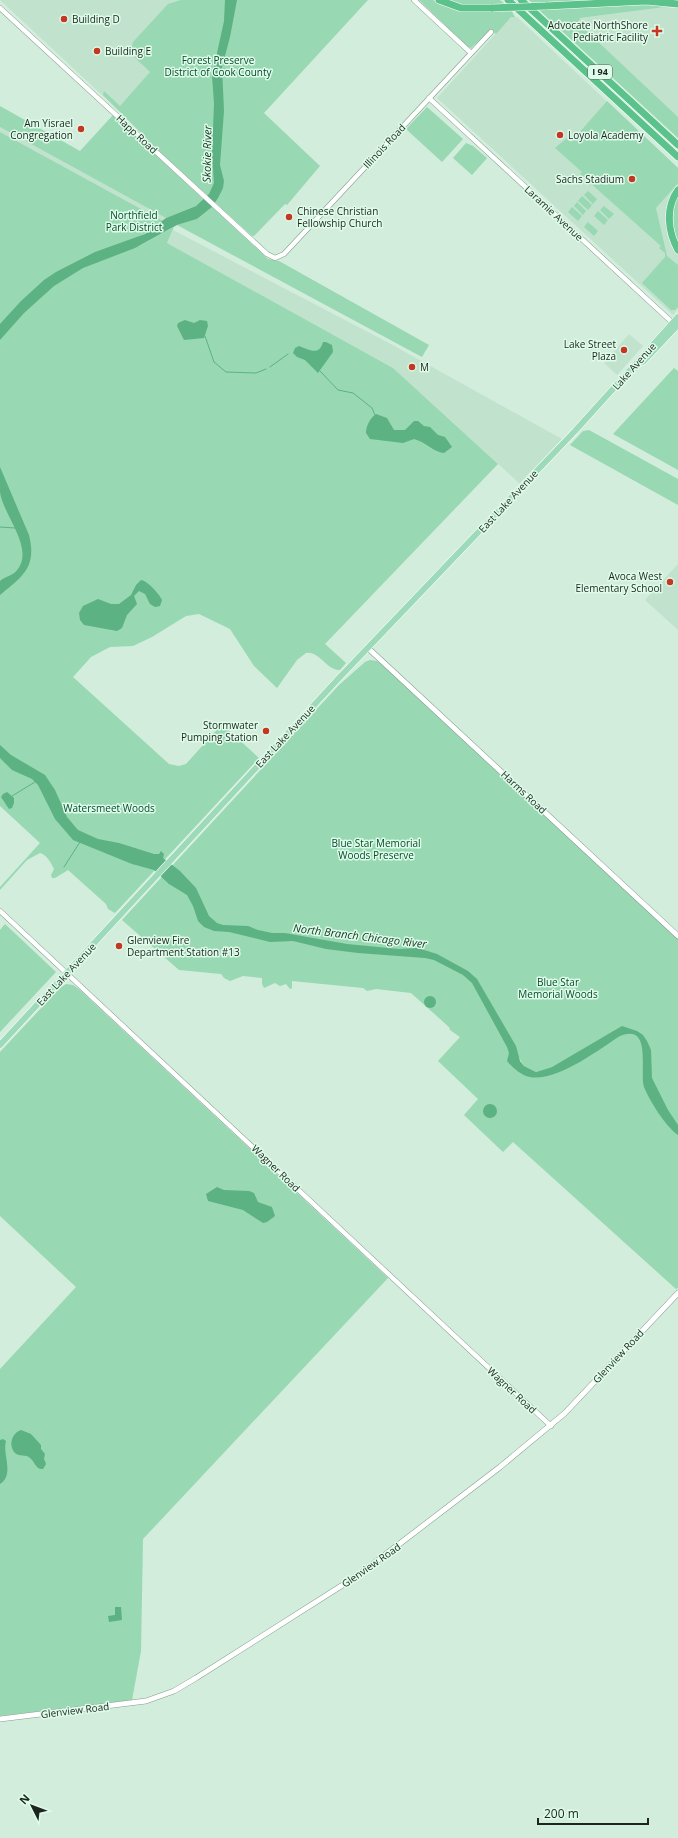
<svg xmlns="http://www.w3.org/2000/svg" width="678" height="1838" viewBox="0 0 678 1838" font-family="'Open Sans',sans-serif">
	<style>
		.built { fill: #c1e3ce }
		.green { fill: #98d8b2; fill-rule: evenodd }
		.water { fill: #5cb283 }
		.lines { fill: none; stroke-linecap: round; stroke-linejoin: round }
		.stream { stroke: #5cb283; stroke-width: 1 }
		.tertiary-casing { stroke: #849d8d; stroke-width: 5.5 }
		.secondary-casing { stroke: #849d8d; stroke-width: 6 }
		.primary-casing { stroke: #fff; stroke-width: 7 }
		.motorway-casing { stroke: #fff; stroke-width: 8 }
		.tertiary { stroke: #fff; stroke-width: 4.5 }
		.secondary { stroke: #fff; stroke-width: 5 }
		.primary { stroke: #9ddab9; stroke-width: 6 }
		.motorway { stroke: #5cc28b; stroke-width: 7 }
		.motorway-bridge-casing { stroke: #fff; stroke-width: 8; stroke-linecap: butt }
		.motorway-bridge { stroke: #5cc28b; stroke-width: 7 }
		.poi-dot { fill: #c33723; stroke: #dffbe9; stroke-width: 1.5 }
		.labels { text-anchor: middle; stroke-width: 3; stroke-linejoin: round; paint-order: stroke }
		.shield { fill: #dffbe9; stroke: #56665c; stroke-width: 1 }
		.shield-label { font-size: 9px; font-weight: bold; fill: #1c261f }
		.poi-label { font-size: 10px; fill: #1c261f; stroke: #dffbe9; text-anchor: start }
		.park-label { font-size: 10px; fill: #034b2c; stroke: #dffbe9 }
		.street-label { font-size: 10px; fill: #1c261f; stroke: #dffbe9 }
		.water-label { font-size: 11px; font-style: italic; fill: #103622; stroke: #dffbe9 }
	</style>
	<rect width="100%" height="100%" fill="#d2eddc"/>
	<g class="built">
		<polygon points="0,0 181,0 153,71 118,110"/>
		<polygon points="673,6 678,7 678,117 578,25 577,21 580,18"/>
		<polygon points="511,17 517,17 678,168 678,187 669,235 674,249 678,255 678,309 673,315 437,98"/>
		<polygon points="0,127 166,218 163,221 0,132"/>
		<polygon points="173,230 389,343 562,439 520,484 393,368 167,243"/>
		<polygon points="629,334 643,346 617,375 604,363"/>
		<polygon points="678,564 678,630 645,600"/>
	</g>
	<g class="green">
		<path d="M181 0H368L264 113 320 166 287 205 285 204 254 236H252L162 154 103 95 104 91 120 106 150 72C142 63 128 57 133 42L168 4Z"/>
		<polygon points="419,0 433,0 441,5 458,10 511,10 515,17 511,17 496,34 490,30 471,48 468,47"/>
		<polygon points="446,0 500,0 506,5 465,5"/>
		<polygon points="529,0 603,0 533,4"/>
		<polygon points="666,4 673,6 580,18 578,23 678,117 678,138 538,9"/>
		<polygon points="607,101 678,168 678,183 656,208 667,256 678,265 678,307 675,310 671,310 642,283 665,257 665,253 659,248 661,246 580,174 582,172 555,148 567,138 571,142"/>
		<polygon points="0,106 80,151 113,115 204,200 196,206 166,218 0,127"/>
		<polygon points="427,107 463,139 442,162 406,129"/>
		<path d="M0 132 163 221 150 231 138 237 139 246 174 227 167 243 393 368 498 464 325 644 346 663 340 670C327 671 320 651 306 653L297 660 277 688 254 666 230 629 199 614 186 616 152 637 133 646 110 647 91 657 73 677 169 764 179 766 186 764 222 724 259 758 115 913 108 909 106 904 68 870 55 878H52L51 875 54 869C51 863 47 855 40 853L27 860 0 890V887L40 843 0 806Z"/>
		<polygon points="466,143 473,146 487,158 472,175 453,158"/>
		<polygon points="588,191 597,199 593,204 584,195"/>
		<path d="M678 195V244C672 226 671 212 678 195Z"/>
		<polygon points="582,196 592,205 588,210 578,201"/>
		<polygon points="577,202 586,211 583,215 574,206"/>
		<polygon points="604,206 614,214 609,219 600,210"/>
		<polygon points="212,207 268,259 279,261 429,345 422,357 177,225 197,219"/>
		<polygon points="572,207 582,216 578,221 568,212"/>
		<polygon points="598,211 608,220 604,225 594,216"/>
		<polygon points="588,222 598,231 594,236 584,227"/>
		<polygon points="674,368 678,371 678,470 613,434"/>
		<polygon points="589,430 678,479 678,505 570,445 583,431"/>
		<path d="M370 660 377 661 384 666 678 939V1288L676 1289 513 1142 503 1152 464 1115 478 1099 438 1061 460 1037 450 1030 449 1027 411 993 376 989 367 991 363 988 292 981V988L290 989 286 984 280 986 275 983 264 988 262 984V978L243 976 230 981 224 978 221 974 179 970 122 920 339 685 365 662ZM518 1056 524 1066 536 1072 552 1067 563 1061 541 1077 510 1065Z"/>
		<polygon points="5,924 56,972 0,1032 0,930"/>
		<polygon points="66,984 73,985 80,990 388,1278 143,1539 141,1651 132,1700 0,1716 0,1369 76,1287 0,1216 0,1052 60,988"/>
	</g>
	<g class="water">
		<polygon points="225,0 237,0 230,37 222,67 224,111 220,165 224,181 223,188 218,198 212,207 197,219 177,225 135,248 83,268 54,286 24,313 0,340 0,324 21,301 44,280 56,272 95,252 145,234 166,218 196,206 209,194 214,183 212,155 214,103 212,76 224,21"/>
		<polygon points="185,320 194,323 200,320 207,321 208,326 204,338 184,340 177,326 178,323"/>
		<path d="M323 342H326L332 345 333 352 318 373 305 360 297 357 293 353 295 348 299 346C308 349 319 357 323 342Z"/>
		<path d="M376 414 387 418 394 430H405L414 421H418L424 426 430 427 438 435 445 437 452 447 444 453C433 452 426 442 414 439L403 443 370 439 366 433C366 426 370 418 376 414Z"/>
		<path d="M0 467 29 535C37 567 23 576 0 595V581C6 576 13 576 18 569 34 547 3 515 0 492 0 484 0 475 0 467Z"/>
		<path d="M141 580C147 580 160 595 162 600L160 606 155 607 150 604 145 594 139 591 134 596 137 604 127 615 122 628 117 631 84 625 80 620 79 613 83 606 98 599 111 604H119L131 595 136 585Z"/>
		<path d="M0 745 11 755 45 775 55 790 67 817 78 830 98 839 119 843 154 854H159L161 851 164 854 163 858 180 871 196 888 209 916 217 923 223 925 248 926 258 930 272 933H285L347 944 399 949 418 948 437 954 468 971 477 979 516 1046 520 1061 524 1066 536 1072 552 1067 622 1026 637 1031 643 1035 647 1041 651 1050 652 1078 668 1110 678 1125V1135C666 1127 649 1100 644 1087 639 1072 653 1023 620 1036 598 1050 557 1082 530 1077 521 1075 513 1068 507 1061L509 1053 507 1047 472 983 463 975 434 960 425 958 358 953 326 949 293 941 270 942 229 932 214 931 204 927 198 921 193 906 187 895 169 884 154 870 132 864 73 840 55 819 38 785 32 779 12 770 0 758Z"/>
		<polygon points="7,792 14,798 14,803 12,808 9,809 1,797 3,794"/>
		<circle cx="430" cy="1002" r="6"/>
		<circle cx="490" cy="1111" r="7"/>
		<polygon points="217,1187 224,1190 249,1191 254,1193 258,1202 272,1207 275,1216 267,1222 263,1223 243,1210 208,1201 206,1194"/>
		<path d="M21 1430 31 1434 41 1445V1449L45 1454 44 1459 46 1464 43 1469C36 1470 35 1462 30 1458 26 1454 20 1457 15 1453 8 1445 12 1433 21 1430Z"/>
		<path d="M3 1439 6 1441C2 1454 15 1475 0 1484V1440Z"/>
		<polygon points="115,1607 121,1607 122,1620 109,1622 108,1616 115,1615"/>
	</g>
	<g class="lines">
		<g class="stream">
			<polyline points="205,336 214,362 226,372 256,373 266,369"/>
			<polyline points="270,367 288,354"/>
			<polyline points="320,371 338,390 353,393 362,400 372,408 375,415"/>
			<polyline points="0,527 15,528"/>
			<polyline points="12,796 35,782"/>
			<polyline points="64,867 80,842"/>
		</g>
		<defs>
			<g id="tertiary">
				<polyline points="414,0 471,53"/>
				<polyline points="0,8 267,254 275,258 284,254 491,32"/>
				<polyline points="429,98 675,325"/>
				<polyline points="0,911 551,1426"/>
			</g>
			<g id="secondary">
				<polyline points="369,649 678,936"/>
				<polyline points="0,1719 146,1701 174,1691 196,1678 360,1574 500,1467 565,1413 678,1293"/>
			</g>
			<g id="primary">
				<polyline points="643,362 678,325"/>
				<polyline points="0,1045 339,678 575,431 678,317"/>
			</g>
			<g id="motorway">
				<polyline points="439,0 461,8 493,8"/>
				<polyline points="508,0 678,157"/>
				<polyline points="521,0 678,145"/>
				<polyline points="546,6 646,1 678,4"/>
				<path d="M678 190C665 208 668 232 678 250"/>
			</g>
		</defs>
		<use href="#tertiary" class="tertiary-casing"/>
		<use href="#secondary" class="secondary-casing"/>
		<use href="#primary" class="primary-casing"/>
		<use href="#motorway" class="motorway-casing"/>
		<use href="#tertiary" class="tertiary"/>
		<use href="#secondary" class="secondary"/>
		<use href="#primary" class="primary"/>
		<use href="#motorway" class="motorway"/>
		<defs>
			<polyline id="motorway-bridge" points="493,8 546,6"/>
		</defs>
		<use href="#motorway-bridge" class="motorway-bridge-casing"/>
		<use href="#motorway-bridge" class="motorway-bridge"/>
	</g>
	<g class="poi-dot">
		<circle cx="64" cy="19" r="4"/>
		<path d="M655 25h4v4h4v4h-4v4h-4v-4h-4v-4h4z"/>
		<circle cx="97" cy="51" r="4"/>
		<circle cx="81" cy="129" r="4"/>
		<circle cx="560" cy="135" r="4"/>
		<circle cx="632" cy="179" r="4"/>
		<circle cx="289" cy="217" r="4"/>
		<circle cx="624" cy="350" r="4"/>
		<circle cx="412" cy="367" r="4"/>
		<circle cx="670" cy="582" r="4"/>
		<circle cx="266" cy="731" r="4"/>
		<circle cx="119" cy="946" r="4"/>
	</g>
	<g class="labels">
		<rect class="shield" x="588" y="65" width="24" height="14" rx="3"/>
		<g class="shield-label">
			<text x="600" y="75">I 94</text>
		</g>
		<g class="poi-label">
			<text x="72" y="23">Building D</text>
			<text x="648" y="29" text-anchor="end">Advocate NorthShore<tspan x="648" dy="12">Pediatric Facility</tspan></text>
			<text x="105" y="55">Building E</text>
			<text x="73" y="127" text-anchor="end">Am Yisrael<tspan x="73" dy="12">Congregation</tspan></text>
			<text x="568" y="139">Loyola Academy</text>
			<text x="624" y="183" text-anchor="end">Sachs Stadium</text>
			<text x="297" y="215">Chinese Christian<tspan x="297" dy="12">Fellowship Church</tspan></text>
			<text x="616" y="348" text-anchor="end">Lake Street<tspan x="616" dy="12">Plaza</tspan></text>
			<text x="420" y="371">M</text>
			<text x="662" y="580" text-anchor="end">Avoca West<tspan x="662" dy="12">Elementary School</tspan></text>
			<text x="258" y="729" text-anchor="end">Stormwater<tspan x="258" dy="12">Pumping Station</tspan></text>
			<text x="127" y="944">Glenview Fire<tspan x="127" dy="12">Department Station #13</tspan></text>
		</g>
		<g class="park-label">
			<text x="218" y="64">Forest Preserve<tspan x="218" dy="12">District of Cook County</tspan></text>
			<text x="134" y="219">Northfield<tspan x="134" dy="12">Park District</tspan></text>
			<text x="109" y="812">Watersmeet Woods</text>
			<text x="376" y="847">Blue Star Memorial<tspan x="376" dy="12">Woods Preserve</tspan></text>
			<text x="558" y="986">Blue Star<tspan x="558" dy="12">Memorial Woods</tspan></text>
		</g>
		<g class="street-label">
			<text transform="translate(137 134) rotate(43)" y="4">Happ Road</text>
			<text transform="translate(384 146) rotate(-47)" y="4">Illinois Road</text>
			<text transform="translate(554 213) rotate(43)" y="4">Laramie Avenue</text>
			<text transform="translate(634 366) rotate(-48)" y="4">Lake Avenue</text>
			<text transform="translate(508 501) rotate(-47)" y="4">East Lake Avenue</text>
			<text transform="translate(285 736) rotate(-47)" y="4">East Lake Avenue</text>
			<text transform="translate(524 792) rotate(43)" y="4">Harms Road</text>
			<text transform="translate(66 974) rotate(-47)" y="4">East Lake Avenue</text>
			<text transform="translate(276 1168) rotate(44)" y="4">Wagner Road</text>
			<text transform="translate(618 1356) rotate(-47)" y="4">Glenview Road</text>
			<text transform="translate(512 1390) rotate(43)" y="4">Wagner Road</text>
			<text transform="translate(371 1565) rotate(-35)" y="4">Glenview Road</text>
			<text transform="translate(75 1710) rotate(-7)" y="4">Glenview Road</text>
		</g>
		<g class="water-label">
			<text transform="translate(207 154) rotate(-89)" y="4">Skokie River</text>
			<text transform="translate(360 936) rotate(7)" y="4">North Branch Chicago River</text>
		</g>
	</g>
	<g transform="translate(32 1806) rotate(312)" stroke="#dffbe9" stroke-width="3" paint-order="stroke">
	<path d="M0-3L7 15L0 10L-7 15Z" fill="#1c261f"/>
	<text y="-6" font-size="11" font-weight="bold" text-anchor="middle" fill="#1c261f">N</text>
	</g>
	<path d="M538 1818v6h110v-6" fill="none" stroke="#1c261f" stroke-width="2"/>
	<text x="544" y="1818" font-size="12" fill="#1c261f" stroke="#dffbe9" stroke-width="3" paint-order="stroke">200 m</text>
</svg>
